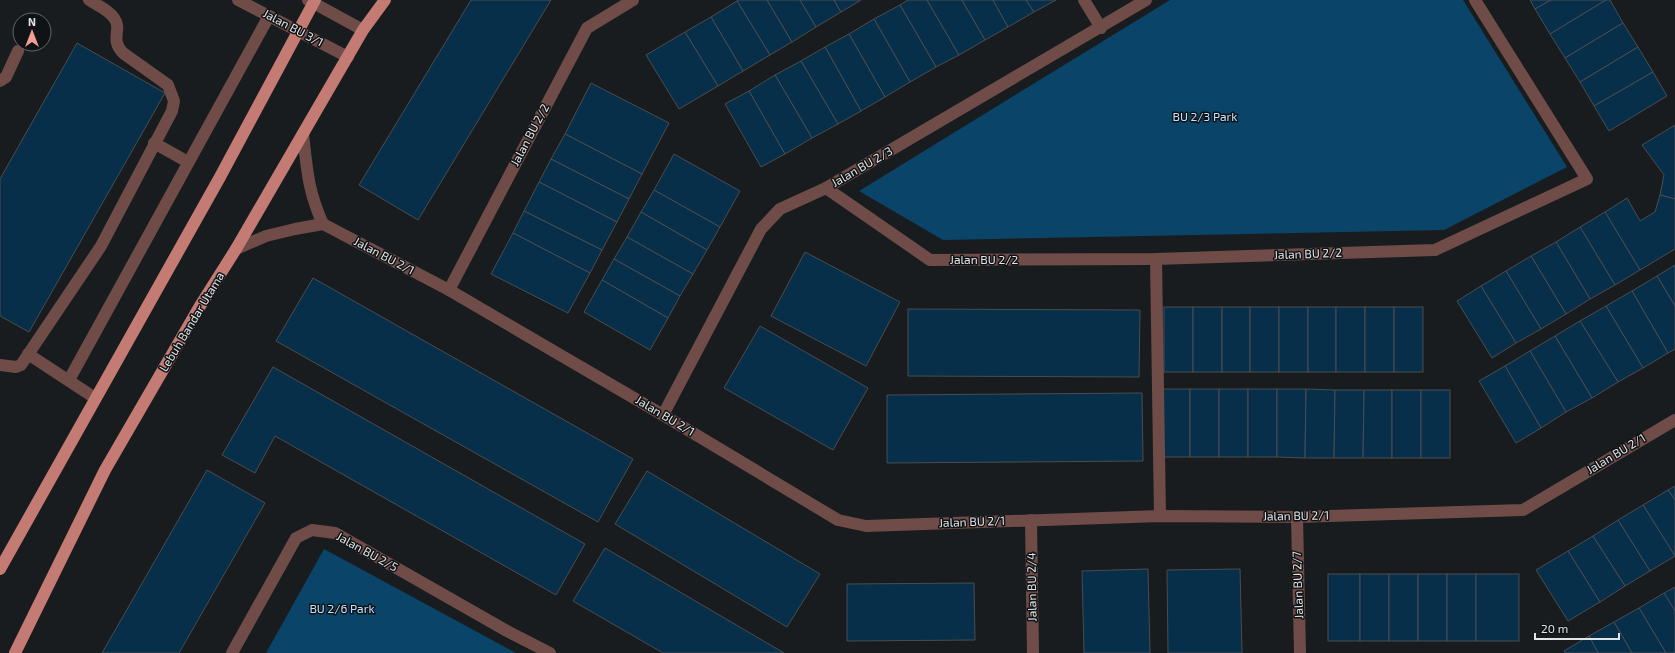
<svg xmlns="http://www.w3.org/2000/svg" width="1675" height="653" viewBox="0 0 1675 653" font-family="'Exo 2',sans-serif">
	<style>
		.green { fill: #0a4469 }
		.building { fill: #072f4a; stroke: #4a4d50 }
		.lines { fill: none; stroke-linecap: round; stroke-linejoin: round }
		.minor { stroke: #6f4c48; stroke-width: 12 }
		.major { stroke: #c37b74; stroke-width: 12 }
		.labels { text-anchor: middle; stroke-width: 3; stroke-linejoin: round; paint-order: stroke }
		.street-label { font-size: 12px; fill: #e3e4e6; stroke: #101315 }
		.park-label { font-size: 12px; fill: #bee2ff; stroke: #101315 }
	</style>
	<rect width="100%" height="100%" fill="#191c1e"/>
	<g class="green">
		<polygon points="1170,0 1463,0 1567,167 1444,230 943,240 859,191"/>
		<polygon points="324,549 516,653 266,653"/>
	</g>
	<g class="building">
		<polygon points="471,0 551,0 418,220 359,185"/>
		<polygon points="739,0 767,0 792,42 770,55 737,1"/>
		<polygon points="767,0 800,0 816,27 792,42"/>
		<polygon points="800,0 834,0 841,12 816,27"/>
		<polygon points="834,0 861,0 841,12"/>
		<polygon points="908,0 927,0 959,55 936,67 900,5"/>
		<polygon points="927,0 962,0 985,40 959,55"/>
		<polygon points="962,0 993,0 1008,27 985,40"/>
		<polygon points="993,0 1026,0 1034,12 1008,27"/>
		<polygon points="1026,0 1056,0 1034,12"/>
		<polygon points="1530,0 1551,0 1535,9"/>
		<polygon points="1551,0 1606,0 1550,34 1535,9"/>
		<polygon points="1606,0 1610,0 1623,23 1565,58 1550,34"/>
		<polygon points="737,1 770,55 743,71 711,17"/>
		<polygon points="900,5 936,67 910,82 874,19"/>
		<polygon points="711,17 743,71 718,86 685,32"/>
		<polygon points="874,19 910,82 885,97 849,34"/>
		<polygon points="1623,23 1638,47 1580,82 1565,58"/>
		<polygon points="685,32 718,86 679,109 646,55"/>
		<polygon points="849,34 885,97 861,111 825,47"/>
		<polygon points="77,43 165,93 29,332 0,316 0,179"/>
		<polygon points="825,47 861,111 838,124 801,61"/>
		<polygon points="1638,47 1653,72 1594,106 1580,82"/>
		<polygon points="801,61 838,124 812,138 775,75"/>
		<polygon points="1653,72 1667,96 1609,131 1594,106"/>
		<polygon points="775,75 812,138 785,154 749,91"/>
		<polygon points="591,83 669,123 642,174 565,134"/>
		<polygon points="749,91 785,154 761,167 725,104"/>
		<polygon points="1675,125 1675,199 1660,195 1664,175 1642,145"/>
		<polygon points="565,134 642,174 629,199 551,159"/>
		<polygon points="674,154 740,191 720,227 654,190"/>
		<polygon points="551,159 629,199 617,222 539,182"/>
		<polygon points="539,182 617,222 602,250 524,211"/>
		<polygon points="654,190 720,227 707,250 641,212"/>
		<polygon points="1660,195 1675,199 1675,249 1640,270 1605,212 1627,198 1640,221 1655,212"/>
		<polygon points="524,211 602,250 590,273 513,233"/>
		<polygon points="641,212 707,250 693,274 627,237"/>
		<polygon points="1605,212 1640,270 1615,285 1580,227"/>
		<polygon points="1580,227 1615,285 1590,299 1556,242"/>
		<polygon points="513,233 590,273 568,313 491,274"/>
		<polygon points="627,237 693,274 680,296 614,259"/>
		<polygon points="1556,242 1590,299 1566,314 1531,256"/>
		<polygon points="805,252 900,302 866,366 771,316"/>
		<polygon points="1531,256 1566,314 1541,329 1506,271"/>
		<polygon points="614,259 680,296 668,318 602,280"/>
		<polygon points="1675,265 1675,306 1657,276"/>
		<polygon points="1506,271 1541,329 1516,343 1481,286"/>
		<polygon points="1657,276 1675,306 1675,349 1668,353 1632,291"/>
		<polygon points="313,278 633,459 598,522 276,341"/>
		<polygon points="602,280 668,318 650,350 584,312"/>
		<polygon points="1481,286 1516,343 1492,358 1457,301"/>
		<polygon points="1632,291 1668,353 1643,368 1606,306"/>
		<polygon points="1606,306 1643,368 1618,382 1580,321"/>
		<rect x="1164" y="307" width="29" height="65"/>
		<rect x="1193" y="307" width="29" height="65"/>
		<rect x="1222" y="307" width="28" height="65"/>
		<rect x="1250" y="307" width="29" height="65"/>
		<rect x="1279" y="307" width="29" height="65"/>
		<rect x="1308" y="307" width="28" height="65"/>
		<rect x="1336" y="307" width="29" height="65"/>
		<rect x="1365" y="307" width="29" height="65"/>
		<rect x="1394" y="307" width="29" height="65"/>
		<polygon points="908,309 1140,310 1139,377 908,376"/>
		<polygon points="1580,321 1618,382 1592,398 1555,336"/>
		<polygon points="760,326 868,388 833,450 724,388"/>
		<polygon points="1555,336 1592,398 1566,412 1530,351"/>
		<polygon points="1530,351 1566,412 1541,428 1505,366"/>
		<polygon points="1505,366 1541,428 1516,443 1479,381"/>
		<polygon points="273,367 585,544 556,595 275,436 255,473 222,455"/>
		<polygon points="1162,389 1190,389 1190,457 1161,457"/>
		<rect x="1190" y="389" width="29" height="68"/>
		<rect x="1219" y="389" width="29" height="68"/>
		<rect x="1248" y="389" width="29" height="68"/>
		<polygon points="1277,389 1306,389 1305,458 1277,457"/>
		<polygon points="1306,389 1335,390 1334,458 1305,458"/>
		<polygon points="1335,390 1364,390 1363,458 1334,458"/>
		<polygon points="1364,390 1392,390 1392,458 1363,458"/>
		<rect x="1392" y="390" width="29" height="68"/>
		<rect x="1421" y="390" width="29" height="68"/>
		<polygon points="1142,393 1143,461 887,463 887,395"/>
		<polygon points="207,470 265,503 179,653 102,653"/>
		<polygon points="647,471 820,574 787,627 615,524"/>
		<polygon points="1675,486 1675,500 1668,490"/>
		<polygon points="1668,490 1675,500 1675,556 1643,505"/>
		<polygon points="1643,505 1675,556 1650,571 1618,520"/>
		<polygon points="1618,520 1650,571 1625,586 1593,536"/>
		<polygon points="1593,536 1625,586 1600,602 1568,551"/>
		<polygon points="605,548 784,653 663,653 573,601"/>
		<polygon points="1568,551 1600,602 1568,621 1536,570"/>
		<polygon points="1148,569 1150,653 1084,653 1082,571"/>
		<polygon points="1240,569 1242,653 1168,653 1167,570"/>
		<rect x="1328" y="574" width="32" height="67"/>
		<rect x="1360" y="574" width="29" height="67"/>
		<rect x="1389" y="574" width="29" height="67"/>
		<rect x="1418" y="574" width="29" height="67"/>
		<rect x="1447" y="574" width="29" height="67"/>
		<rect x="1476" y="574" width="43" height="67"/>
		<polygon points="974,583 975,640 847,641 847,584"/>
		<polygon points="1675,587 1675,611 1664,593"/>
		<polygon points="1664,593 1675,611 1675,653 1666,653 1639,608"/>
		<polygon points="1639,608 1666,653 1632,653 1614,622"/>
		<polygon points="1614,622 1632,653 1598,653 1589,636"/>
		<polygon points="1589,636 1598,653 1565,653 1564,651"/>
	</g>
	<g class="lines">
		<g class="minor">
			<polyline points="238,0 348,57"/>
			<polyline points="308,0 363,30"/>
			<polyline points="1084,0 1101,28"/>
			<polyline points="0,81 6,77 18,51"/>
			<path d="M303 134C307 170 308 191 323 224L449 290 663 415 838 520 866 526 1160 516 1297 517 1523 510 1675 420"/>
			<polyline points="154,143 188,162"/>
			<polyline points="826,188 930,260 1156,259 1435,250 1587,179 1475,0"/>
			<polyline points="236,249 266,236 295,229 323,224"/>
			<polyline points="1156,259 1160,516"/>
			<polyline points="449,290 587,28 633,0"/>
			<polyline points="28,354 95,398"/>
			<path d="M0 365 16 367 21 365 101 246 172 111 174 101 168 85 123 53C109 38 123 30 114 18 109 10 97 5 89 0"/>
			<polyline points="69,380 269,16"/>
			<polyline points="663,415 761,229 780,209 826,188 1146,0"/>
			<polyline points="1297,517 1300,653"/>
			<polyline points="1031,520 1033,653"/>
			<polyline points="232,653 296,538 312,530 335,533 507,631 550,653"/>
		</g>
		<g class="major">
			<polyline points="0,569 220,177 315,0"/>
			<polyline points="15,653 105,470 200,306 236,249 363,30 385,0"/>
		</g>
	</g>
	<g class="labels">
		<g class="street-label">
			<text transform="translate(293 28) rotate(28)" y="4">Jalan BU 3/1</text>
			<text transform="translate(530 135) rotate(-62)" y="4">Jalan BU 2/2</text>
			<text transform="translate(862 167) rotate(-30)" y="4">Jalan BU 2/3</text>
			<text transform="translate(1308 254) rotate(-2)" y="4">Jalan BU 2/2</text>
			<text transform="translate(384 256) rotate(28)" y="4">Jalan BU 2/1</text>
			<text x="984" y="264">Jalan BU 2/2</text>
			<text transform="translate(192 322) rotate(-59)" y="4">Lebuh Bandar Utama</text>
			<text transform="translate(665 416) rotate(31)" y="4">Jalan BU 2/1</text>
			<text transform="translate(1616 454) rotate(-31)" y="4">Jalan BU 2/1</text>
			<text transform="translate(1296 516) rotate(-1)" y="4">Jalan BU 2/1</text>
			<text transform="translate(972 522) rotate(-2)" y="4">Jalan BU 2/1</text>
			<text transform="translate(367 552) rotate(29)" y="4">Jalan BU 2/5</text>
			<text transform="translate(1298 585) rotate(-92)" y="4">Jalan BU 2/7</text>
			<text transform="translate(1032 587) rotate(-91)" y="4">Jalan BU 2/4</text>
		</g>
		<g class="park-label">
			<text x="1205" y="121">BU 2/3 Park</text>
			<text x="342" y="613">BU 2/6 Park</text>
		</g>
	</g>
	<g transform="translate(32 32)"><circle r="19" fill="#101315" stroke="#646769"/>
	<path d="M0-3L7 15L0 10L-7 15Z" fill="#f59c94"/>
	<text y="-6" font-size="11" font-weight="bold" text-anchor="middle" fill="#e3e4e6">N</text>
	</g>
	<path d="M1535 633v6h84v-6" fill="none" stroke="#e3e4e6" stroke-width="2"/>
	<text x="1541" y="633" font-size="12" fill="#e3e4e6" stroke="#101315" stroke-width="3" paint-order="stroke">20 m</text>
</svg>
